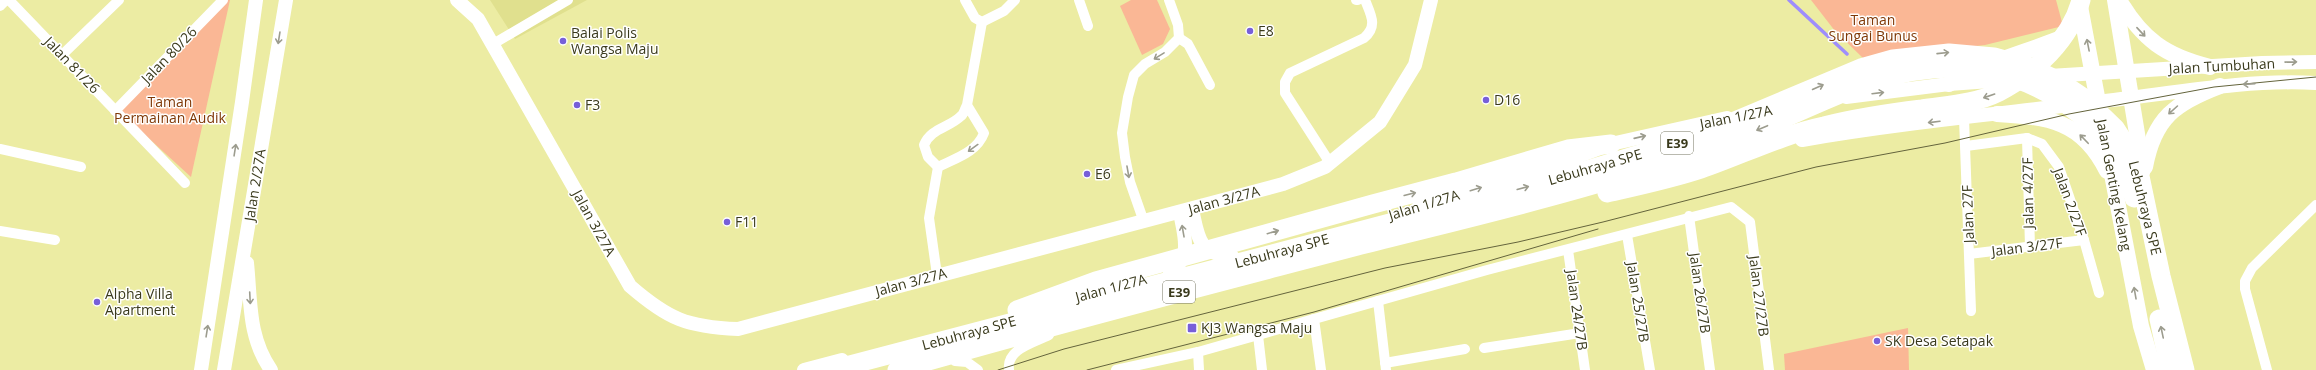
<svg xmlns="http://www.w3.org/2000/svg" width="2316" height="370" viewBox="0 0 2316 370" font-family="'Open Sans',sans-serif">
	<style>
		.built { fill: #e0e08e }
		.green { fill: #fab795 }
		.lines { fill: none; stroke-linecap: round; stroke-linejoin: round }
		.stream { stroke: #9e8dfc; stroke-width: 3.5 }
		.street { stroke: #fff; stroke-width: 10 }
		.secondary { stroke: #fff; stroke-width: 14 }
		.primary { stroke: #fff; stroke-width: 16 }
		.highway { stroke: #fff; stroke-width: 19 }
		.tram { stroke: #64643c; stroke-width: 1 }
		.oneway { stroke: #9c9c8e }
		.poi-dot { fill: #775fd9; stroke: #fff; stroke-width: 1.5 }
		.labels { text-anchor: middle; stroke-width: 3; stroke-linejoin: round; paint-order: stroke }
		.shield { fill: #fff; stroke: #757560; stroke-width: 1 }
		.shield-label { font-size: 13px; font-weight: bold; fill: #3a3a1c }
		.park-label { font-size: 14px; fill: #7f3806; stroke: #fff }
		.poi-label { font-size: 14px; fill: #3a3a1c; stroke: #fff; text-anchor: start }
		.street-label { font-size: 14px; fill: #3a3a1c; stroke: #fff }
	</style>
	<rect width="100%" height="100%" fill="#ececa3"/>
	<polygon class="built" points="490,0 587,0 515,39"/>
	<g class="green">
		<polygon points="227,0 230,0 191,177 119,111"/>
		<polygon points="1131,0 1157,0 1170,29 1163,44 1142,55 1120,6"/>
		<polygon points="1811,0 2056,0 2063,26 1985,45 1863,58 1835,31"/>
		<polygon points="1908,328 1909,370 1785,370 1784,354"/>
	</g>
	<g class="lines">
		<polyline class="stream" points="1789,0 1847,54"/>
		<g class="street">
			<polyline points="9,0 185,183"/>
			<polyline points="965,0 975,18 982,22 1004,11 1015,0"/>
			<polyline points="1079,0 1088,26"/>
			<polyline points="1356,0 1358,0"/>
			<polyline points="0,6 6,0"/>
			<polyline points="1179,38 1188,44 1210,85"/>
			<polyline points="493,44 568,0"/>
			<polyline points="62,55 119,0"/>
			<path d="M967 105 984 133C977 152 956 158 938 167L928 157 924 145C931 128 949 128 961 116 964 114 965 108 967 105L982 22"/>
			<polyline points="115,111 223,0"/>
			<polyline points="1964,118 1971,311"/>
			<polyline points="2027,138 2030,247"/>
			<polyline points="1966,146 2027,138 2042,144 2059,167 2084,240 2099,293"/>
			<polyline points="0,149 81,167"/>
			<path d="M1330 163 1285 93V82L1290 73 1364 38C1378 26 1371 15 1365 0"/>
			<polyline points="1689,216 1710,370"/>
			<polyline points="1144,222 1130,182 1125,157 1122,133 1128,97 1134,75 1145,64 1165,52 1179,38 1178,25 1169,0"/>
			<polyline points="0,231 55,240"/>
			<polyline points="1627,235 1650,370"/>
			<polyline points="1568,250 1585,370"/>
			<polyline points="1969,254 2084,240"/>
			<polyline points="937,275 929,218 938,167"/>
			<polyline points="1378,301 1386,370"/>
			<polyline points="1314,319 1321,370"/>
			<polyline points="1258,335 1262,370"/>
			<polyline points="1484,348 1580,333"/>
			<polyline points="1198,352 1199,370"/>
			<polyline points="955,361 967,362 978,370"/>
			<polyline points="1385,363 1465,349"/>
			<path d="M1009 370C1006 349 1033 343 1049 335"/>
			<polyline points="1116,370 1198,352 1487,270 1731,207 1750,222 1769,370"/>
			<polyline points="2267,370 2245,289 2245,281 2252,268 2316,205"/>
		</g>
		<g class="secondary">
			<path d="M457 0 478 19 630 286C668 319 687 327 738 329L1283 184 1325 167 1380 122 1415 65 1431 0"/>
			<polyline points="2049,76 2262,63 2316,62"/>
			<polyline points="1846,97 1949,84 2004,80"/>
			<path d="M1802 140C1900 123 1998 114 2096 102 2170 94 2242 79 2316 83"/>
			<polyline points="1419,206 1563,162 1611,144 1727,118"/>
			<path d="M1192 209C1198 236 1198 255 1232 256"/>
			<path d="M247 263C251 302 248 337 271 370"/>
			<path d="M1170 273C1193 255 1184 237 1180 212"/>
			<polyline points="201,370 242,102 256,0"/>
			<polyline points="224,370 286,0"/>
			<polyline points="804,370 842,360"/>
		</g>
		<g class="primary">
			<polyline points="2115,0 2143,170"/>
			<path d="M2119 0C2142 39 2165 56 2210 67"/>
			<polyline points="2079,1 2101,118"/>
			<path d="M1949 84C1985 62 2025 53 2064 37"/>
			<path d="M1997 114C2048 117 2082 120 2107 171"/>
			<polyline points="2106,143 2141,326 2154,370"/>
			<path d="M2145 167C2154 118 2175 103 2220 86"/>
		</g>
		<g class="highway">
			<path d="M1607 193C1638 186 1671 179 1701 169 1742 155 1781 135 1824 126 1856 118 1889 113 1922 109 1948 105 1975 104 1999 92 2034 74 2071 39 2081 0"/>
			<polyline points="1017,310 1096,281 1373,204 1456,182 1568,149 1611,144"/>
			<polyline points="2159,319 2170,370"/>
			<polyline points="831,370 1557,179 1663,147 1711,131 1861,68 1893,59 1949,53 1994,57 2030,67 2057,80 2084,98 2115,128 2137,162 2161,276 2185,370"/>
			<path d="M897 370C1052 325 1209 285 1365 244 1448 223 1531 204 1613 179 1662 164 1711 148 1759 129 1826 102 1882 67 1956 68 2033 70 2116 121 2134 198"/>
		</g>
		<g class="tram">
			<polyline points="998,370 1064,349 1385,268 1518,242 1603,222 1816,167 1945,143 2069,114 2214,87 2316,77"/>
			<polyline points="1087,370 1314,312 1598,229"/>
		</g>
	</g>
	<defs><path id="oneway-shaft" d="M-6 0H5M1.5-3L5.5 0L1.5 3" fill="none" stroke-width="1.6" stroke-linecap="round" stroke-linejoin="round"/></defs>
	<g class="oneway">
		<use href="#oneway-shaft" transform="translate(2141 32) rotate(47)"/>
		<use href="#oneway-shaft" transform="translate(279 38) rotate(99)"/>
		<use href="#oneway-shaft" transform="translate(2088 45) rotate(-101)"/>
		<use href="#oneway-shaft" transform="translate(1943 53) rotate(-6)"/>
		<use href="#oneway-shaft" transform="translate(1159 56) rotate(148)"/>
		<use href="#oneway-shaft" transform="translate(2291 62) rotate(-1)"/>
		<use href="#oneway-shaft" transform="translate(2249 84) rotate(176)"/>
		<use href="#oneway-shaft" transform="translate(1818 87) rotate(-24)"/>
		<use href="#oneway-shaft" transform="translate(1878 93) rotate(-7)"/>
		<use href="#oneway-shaft" transform="translate(1989 96) rotate(161)"/>
		<use href="#oneway-shaft" transform="translate(2173 110) rotate(138)"/>
		<use href="#oneway-shaft" transform="translate(1934 122) rotate(173)"/>
		<use href="#oneway-shaft" transform="translate(1762 128) rotate(157)"/>
		<use href="#oneway-shaft" transform="translate(1640 137) rotate(-13)"/>
		<use href="#oneway-shaft" transform="translate(2084 139) rotate(-134)"/>
		<use href="#oneway-shaft" transform="translate(973 148) rotate(144)"/>
		<use href="#oneway-shaft" transform="translate(235 150) rotate(-81)"/>
		<use href="#oneway-shaft" transform="translate(1128 172) rotate(80)"/>
		<use href="#oneway-shaft" transform="translate(1523 188) rotate(-15)"/>
		<use href="#oneway-shaft" transform="translate(1476 189) rotate(-17)"/>
		<use href="#oneway-shaft" transform="translate(1410 194) rotate(-14)"/>
		<use href="#oneway-shaft" transform="translate(1183 231) rotate(-100)"/>
		<use href="#oneway-shaft" transform="translate(1273 232) rotate(-16)"/>
		<use href="#oneway-shaft" transform="translate(2135 293) rotate(-100)"/>
		<use href="#oneway-shaft" transform="translate(250 298) rotate(87)"/>
		<use href="#oneway-shaft" transform="translate(207 331) rotate(-81)"/>
		<use href="#oneway-shaft" transform="translate(2162 332) rotate(-102)"/>
	</g>
	<g class="poi-dot">
		<circle cx="1250" cy="31" r="4"/>
		<circle cx="563" cy="41" r="4"/>
		<circle cx="1486" cy="100" r="4"/>
		<circle cx="577" cy="105" r="4"/>
		<circle cx="1087" cy="174" r="4"/>
		<circle cx="727" cy="222" r="4"/>
		<circle cx="97" cy="302" r="4"/>
		<rect x="1187" y="323" width="10" height="10" rx="2"/>
		<circle cx="1877" cy="341" r="4"/>
	</g>
	<g class="labels">
		<g class="shield">
			<rect x="1661" y="132" width="32" height="22" rx="3"/>
			<rect x="1163" y="281" width="32" height="22" rx="3"/>
		</g>
		<g class="shield-label">
			<text x="1677" y="148">E39</text>
			<text x="1179" y="297">E39</text>
		</g>
		<g class="park-label">
			<text x="1873" y="25">Taman<tspan x="1873" dy="16">Sungai Bunus</tspan></text>
			<text x="170" y="107">Taman<tspan x="170" dy="16">Permainan Audik</tspan></text>
		</g>
		<g class="poi-label">
			<text x="1258" y="36">E8</text>
			<text x="571" y="38">Balai Polis<tspan x="571" dy="16">Wangsa Maju</tspan></text>
			<text x="1494" y="105">D16</text>
			<text x="585" y="110">F3</text>
			<text x="1095" y="179">E6</text>
			<text x="735" y="227">F11</text>
			<text x="105" y="299">Alpha Villa<tspan x="105" dy="16">Apartment</tspan></text>
			<text x="1201" y="333">KJ3 Wangsa Maju</text>
			<text x="1885" y="346">SK Desa Setapak</text>
		</g>
		<g class="street-label">
			<text transform="translate(169 55) rotate(-46)" y="5">Jalan 80/26</text>
			<text transform="translate(72 65) rotate(46)" y="5">Jalan 81/26</text>
			<text transform="translate(2222 66) rotate(-3)" y="5">Jalan Tumbuhan</text>
			<text transform="translate(1736 117) rotate(-11)" y="5">Jalan 1/27A</text>
			<text transform="translate(1595 167) rotate(-16)" y="5">Lebuhraya SPE</text>
			<text transform="translate(255 185) rotate(-81)" y="5">Jalan 2/27A</text>
			<text transform="translate(2114 185) rotate(79)" y="5">Jalan Genting Kelang</text>
			<text transform="translate(2028 193) rotate(-91)" y="5">Jalan 4/27F</text>
			<text transform="translate(1224 200) rotate(-15)" y="5">Jalan 3/27A</text>
			<text transform="translate(2070 202) rotate(70)" y="5">Jalan 2/27F</text>
			<text transform="translate(1424 205) rotate(-17)" y="5">Jalan 1/27A</text>
			<text transform="translate(2145 208) rotate(76)" y="5">Lebuhraya SPE</text>
			<text transform="translate(1968 214) rotate(-92)" y="5">Jalan 27F</text>
			<text transform="translate(594 223) rotate(61)" y="5">Jalan 3/27A</text>
			<text transform="translate(2027 247) rotate(-7)" y="5">Jalan 3/27F</text>
			<text transform="translate(1282 251) rotate(-15)" y="5">Lebuhraya SPE</text>
			<text transform="translate(911 282) rotate(-15)" y="5">Jalan 3/27A</text>
			<text transform="translate(1111 288) rotate(-15)" y="5">Jalan 1/27A</text>
			<text transform="translate(1700 293) rotate(82)" y="5">Jalan 26/27B</text>
			<text transform="translate(1759 296) rotate(83)" y="5">Jalan 27/27B</text>
			<text transform="translate(1638 302) rotate(81)" y="5">Jalan 25/27B</text>
			<text transform="translate(1577 310) rotate(82)" y="5">Jalan 24/27B</text>
			<text transform="translate(969 333) rotate(-15)" y="5">Lebuhraya SPE</text>
		</g>
	</g>
</svg>
